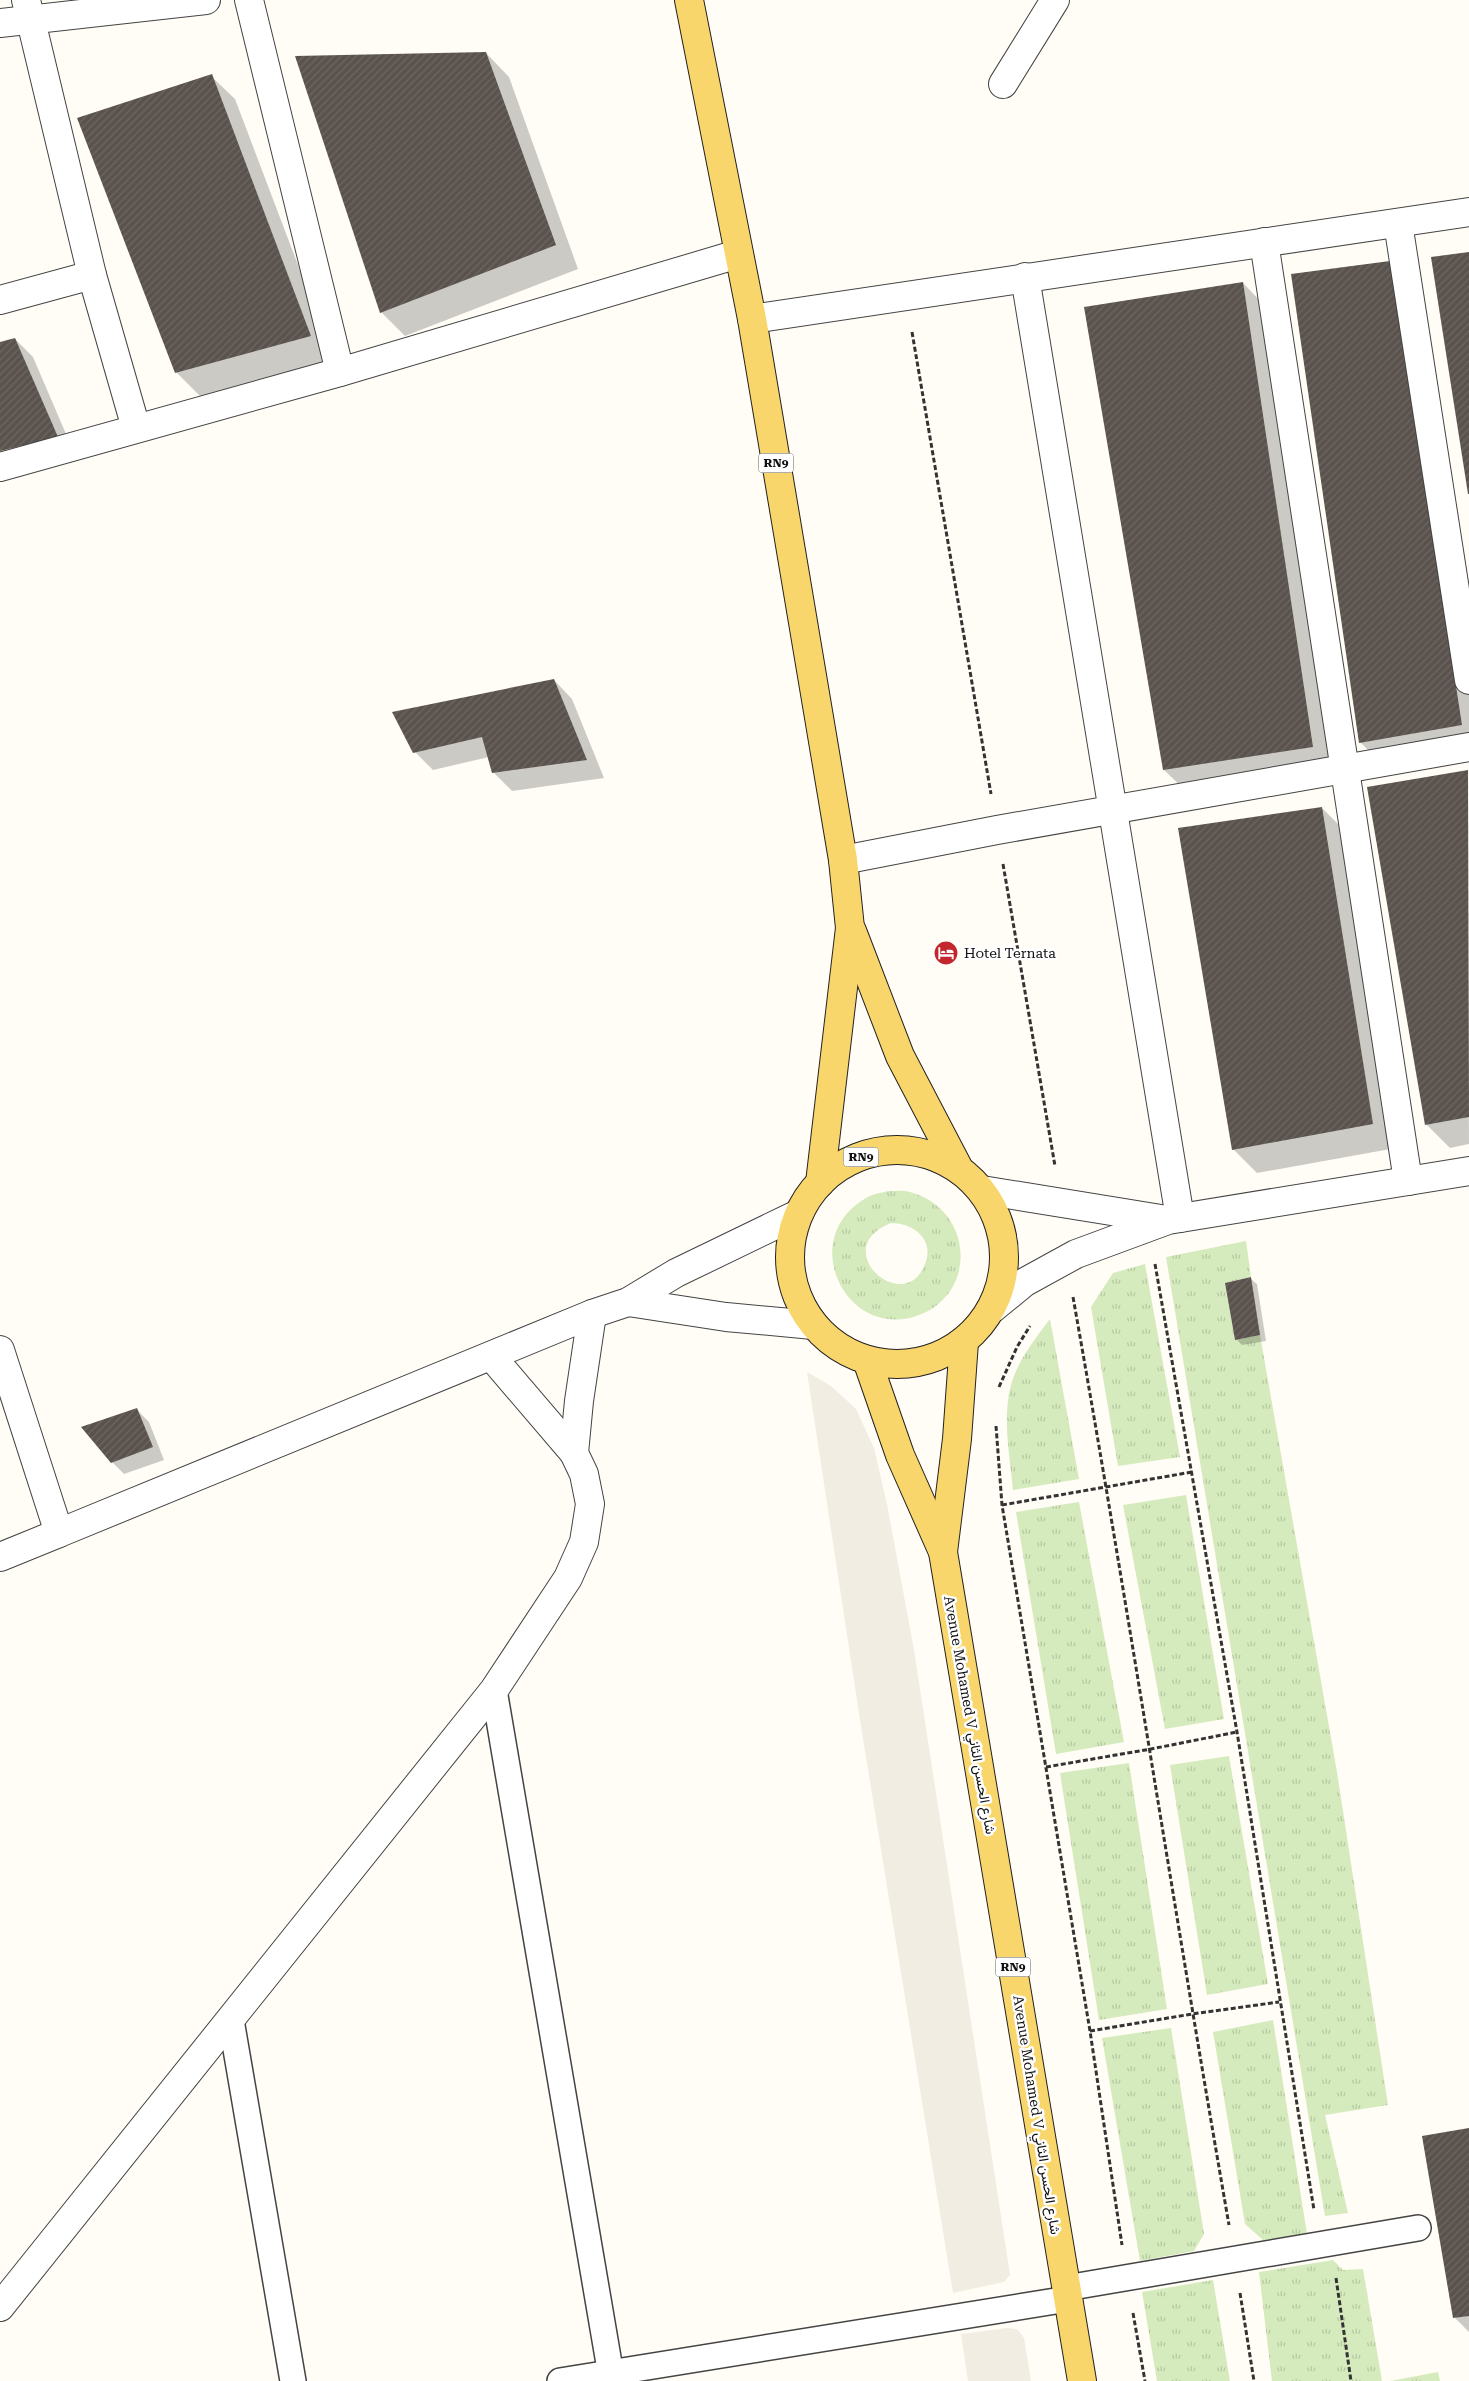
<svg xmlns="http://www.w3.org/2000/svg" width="1469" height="2381" viewBox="0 0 1469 2381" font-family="'Roboto Serif',Vazirmatn,serif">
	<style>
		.grass { fill: url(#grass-tufts); fill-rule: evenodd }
		.plaza { fill: #f1ede2 }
		.shadow { fill: #0003 }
		.building { fill: url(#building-hatch) }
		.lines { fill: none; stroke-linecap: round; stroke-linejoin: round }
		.lane-casing { stroke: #444; stroke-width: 28 }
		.street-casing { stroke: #444; stroke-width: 30 }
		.primary-casing { stroke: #222; stroke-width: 30 }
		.path { stroke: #333; stroke-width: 3; stroke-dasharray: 5 2.5; stroke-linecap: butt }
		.lane { stroke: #fff; stroke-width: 25 }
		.street { stroke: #fff; stroke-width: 28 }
		.primary { stroke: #f9d66b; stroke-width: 28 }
		.labels { text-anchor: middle; stroke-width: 5; stroke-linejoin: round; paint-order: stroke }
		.shield { fill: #fff; stroke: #585858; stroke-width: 1 }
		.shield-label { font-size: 12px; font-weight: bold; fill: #111 }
		.poi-label { font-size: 14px; fill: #111; stroke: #fff; text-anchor: start }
		.street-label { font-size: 14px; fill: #111; stroke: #fff }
	</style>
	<defs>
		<pattern id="grass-tufts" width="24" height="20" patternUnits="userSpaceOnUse" patternTransform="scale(1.25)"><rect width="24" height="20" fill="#d5ebbd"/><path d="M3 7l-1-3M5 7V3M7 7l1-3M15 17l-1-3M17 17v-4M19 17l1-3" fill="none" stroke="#b6c8a1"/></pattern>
		<pattern id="building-hatch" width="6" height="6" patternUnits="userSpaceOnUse" patternTransform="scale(1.25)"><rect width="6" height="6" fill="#5a524d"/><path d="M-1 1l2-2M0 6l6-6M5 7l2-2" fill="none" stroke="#6d6662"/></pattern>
	</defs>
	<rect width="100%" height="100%" fill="#fffdf5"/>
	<g class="grass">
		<path d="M888 1191C895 1191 904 1190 910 1192 945 1201 967 1235 959 1270 956 1287 943 1303 928 1311 852 1351 792 1241 866 1198 872 1194 881 1193 888 1191ZM891 1223C914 1223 935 1240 925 1264 905 1318 826 1249 891 1223Z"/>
		<polygon points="1246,1241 1251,1277 1225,1283 1235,1340 1260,1335 1337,1772 1388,2105 1325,2115 1348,2213 1325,2216 1166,1257"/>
		<polygon points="1145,1264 1180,1457 1118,1466 1091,1307 1113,1273"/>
		<path d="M1050 1319 1079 1479 1013 1490C1010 1456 1002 1418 1011 1385 1018 1360 1035 1339 1050 1319Z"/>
		<polygon points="1186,1495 1224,1719 1165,1729 1123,1505"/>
		<polygon points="1079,1502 1124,1742 1056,1754 1016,1512"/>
		<polygon points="1229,1756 1268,1984 1207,1995 1170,1765"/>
		<polygon points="1129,1763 1167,2009 1099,2020 1060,1773"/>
		<polygon points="1273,2020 1307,2234 1263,2240 1245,2224 1213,2032"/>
		<polygon points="1171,2028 1204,2234 1194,2251 1140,2261 1102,2038"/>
		<polygon points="1333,2260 1343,2270 1363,2269 1382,2381 1272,2381 1259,2272"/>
		<polygon points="1213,2280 1230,2381 1157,2381 1142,2292"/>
		<polygon points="1438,2372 1440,2381 1390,2381"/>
	</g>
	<g class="plaza">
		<polygon points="807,1372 831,1386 856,1409 874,1448 887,1504 914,1650 1010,2275 1004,2282 953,2293 860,1720"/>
		<polygon points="1007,2328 1017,2329 1024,2338 1031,2381 968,2381 961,2334"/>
	</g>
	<g class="shadow">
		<polygon points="486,53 509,77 578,269 405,336 381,312"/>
		<polygon points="211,76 235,99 334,360 200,396 176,372"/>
		<polygon points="1390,262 1469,646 1469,751 1384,766 1360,742"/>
		<polygon points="1243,283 1266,307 1336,770 1188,793 1164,770"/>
		<polygon points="15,339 33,357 75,455 0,474 0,344"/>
		<polygon points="554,680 572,699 604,778 512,791 493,772 489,757 433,770 415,752"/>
		<polygon points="1467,771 1469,1144 1450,1148 1426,1124"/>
		<polygon points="1322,808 1346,832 1396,1148 1257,1173 1233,1149"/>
		<polygon points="1251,1279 1257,1284 1266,1341 1242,1345 1236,1339"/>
		<polygon points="137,1410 149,1422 164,1460 124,1474 112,1462"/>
		<polygon points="1469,2129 1469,2332 1455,2318"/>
	</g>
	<g class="building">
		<polygon points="486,52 556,245 380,313 295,56"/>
		<polygon points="212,74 311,336 175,373 77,118"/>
		<polygon points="1469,252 1469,494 1468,494 1431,257"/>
		<polygon points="1390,261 1462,725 1359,743 1291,274"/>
		<polygon points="1243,282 1313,747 1163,770 1084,307"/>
		<polygon points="15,338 58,437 0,451 0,342"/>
		<polygon points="554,679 587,760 492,773 482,737 413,753 392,712"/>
		<polygon points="1468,770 1469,1117 1425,1125 1367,787"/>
		<polygon points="1322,807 1373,1124 1232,1150 1178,828"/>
		<polygon points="1251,1277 1260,1335 1235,1340 1225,1283"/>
		<polygon points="137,1408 153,1447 111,1463 81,1427"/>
		<polygon points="1469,2128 1469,2316 1453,2318 1422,2136"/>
	</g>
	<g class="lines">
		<defs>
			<g id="lane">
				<polyline points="494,1690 612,2381"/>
				<polyline points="231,2020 293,2381"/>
				<polyline points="1066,2288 1418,2228"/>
				<polyline points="560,2381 1068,2299"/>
			</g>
			<g id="street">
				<polyline points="26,0 92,275 136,428"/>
				<polyline points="249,0 340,372"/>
				<polyline points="0,23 206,0"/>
				<polyline points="1003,84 1055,0"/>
				<polyline points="1398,223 1469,680"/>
				<polyline points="1264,242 1408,1181"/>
				<polyline points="1025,277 1180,1218"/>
				<polyline points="0,300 92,275"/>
				<polyline points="752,319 1469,212"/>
				<polyline points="0,467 340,372 738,254"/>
				<polyline points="843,860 997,830 1469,747"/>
				<polyline points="982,1190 1167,1220"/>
				<polyline points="628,1302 726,1317 813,1325"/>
				<polyline points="992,1309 1025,1282 1076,1254 1168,1220 1469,1171"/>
				<polyline points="0,1350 59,1533 592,1314 628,1302 676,1273 798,1214"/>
				<polyline points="492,1357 574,1453"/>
				<polyline points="0,1557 59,1533"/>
				<polyline points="0,2307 494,1690 568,1578 584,1542 590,1504 584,1474 574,1453 579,1401 592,1314"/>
			</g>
			<g id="primary">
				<polyline points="689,0 752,319 843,860 850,928 820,1183"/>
				<polyline points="852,931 900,1056 958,1167"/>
				<circle cx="897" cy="1257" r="107"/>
				<polyline points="868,1363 900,1455 943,1552 1082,2381"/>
				<polyline points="943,1552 957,1439 964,1342"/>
			</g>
		</defs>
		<use href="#lane" class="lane-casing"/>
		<use href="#street" class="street-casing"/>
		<use href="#primary" class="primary-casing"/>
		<g class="path">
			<polyline points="912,332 991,794"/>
			<polyline points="1003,864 1055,1166"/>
			<polyline points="1155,1264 1237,1732 1314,2210"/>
			<path d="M1073 1297C1128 1606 1175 1916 1229 2225"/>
			<polyline points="999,1387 1017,1347 1030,1326"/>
			<polyline points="996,1426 1002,1505 1090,2031 1122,2245"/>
			<polyline points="1002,1505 1192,1472"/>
			<polyline points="1046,1767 1151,1749 1237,1732"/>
			<polyline points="1090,2031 1192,2014 1279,2002"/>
			<polyline points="1336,2278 1351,2381"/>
			<polyline points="1240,2293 1254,2381"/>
			<polyline points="1133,2313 1145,2381"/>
		</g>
		<use href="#lane" class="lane"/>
		<use href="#street" class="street"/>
		<use href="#primary" class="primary"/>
	</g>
	<defs>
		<symbol id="hotel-disc" viewBox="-11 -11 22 22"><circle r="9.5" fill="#c4262e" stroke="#fff"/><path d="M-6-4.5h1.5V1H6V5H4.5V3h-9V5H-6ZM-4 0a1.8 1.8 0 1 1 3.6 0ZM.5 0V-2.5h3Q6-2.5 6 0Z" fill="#fff"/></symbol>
	</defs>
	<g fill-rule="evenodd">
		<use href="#hotel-disc" x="932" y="939" width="28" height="28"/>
	</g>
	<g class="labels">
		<g class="shield">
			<rect x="758.5" y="453.5" width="35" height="19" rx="4"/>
			<rect x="843.5" y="1147.5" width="35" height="19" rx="4"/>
			<rect x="995.5" y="1957.5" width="35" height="19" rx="4"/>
		</g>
		<g class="shield-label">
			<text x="776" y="467">RN9</text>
			<text x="861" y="1161">RN9</text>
			<text x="1013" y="1971">RN9</text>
		</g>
		<g class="poi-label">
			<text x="964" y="958">Hotel Ternata</text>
		</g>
		<g class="street-label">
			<text transform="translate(970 1715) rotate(80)" y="5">Avenue Mohamed V شارع الحسن الثاني</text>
			<text transform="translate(1037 2115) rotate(81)" y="5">Avenue Mohamed V شارع الحسن الثاني</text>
		</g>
	</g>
</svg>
